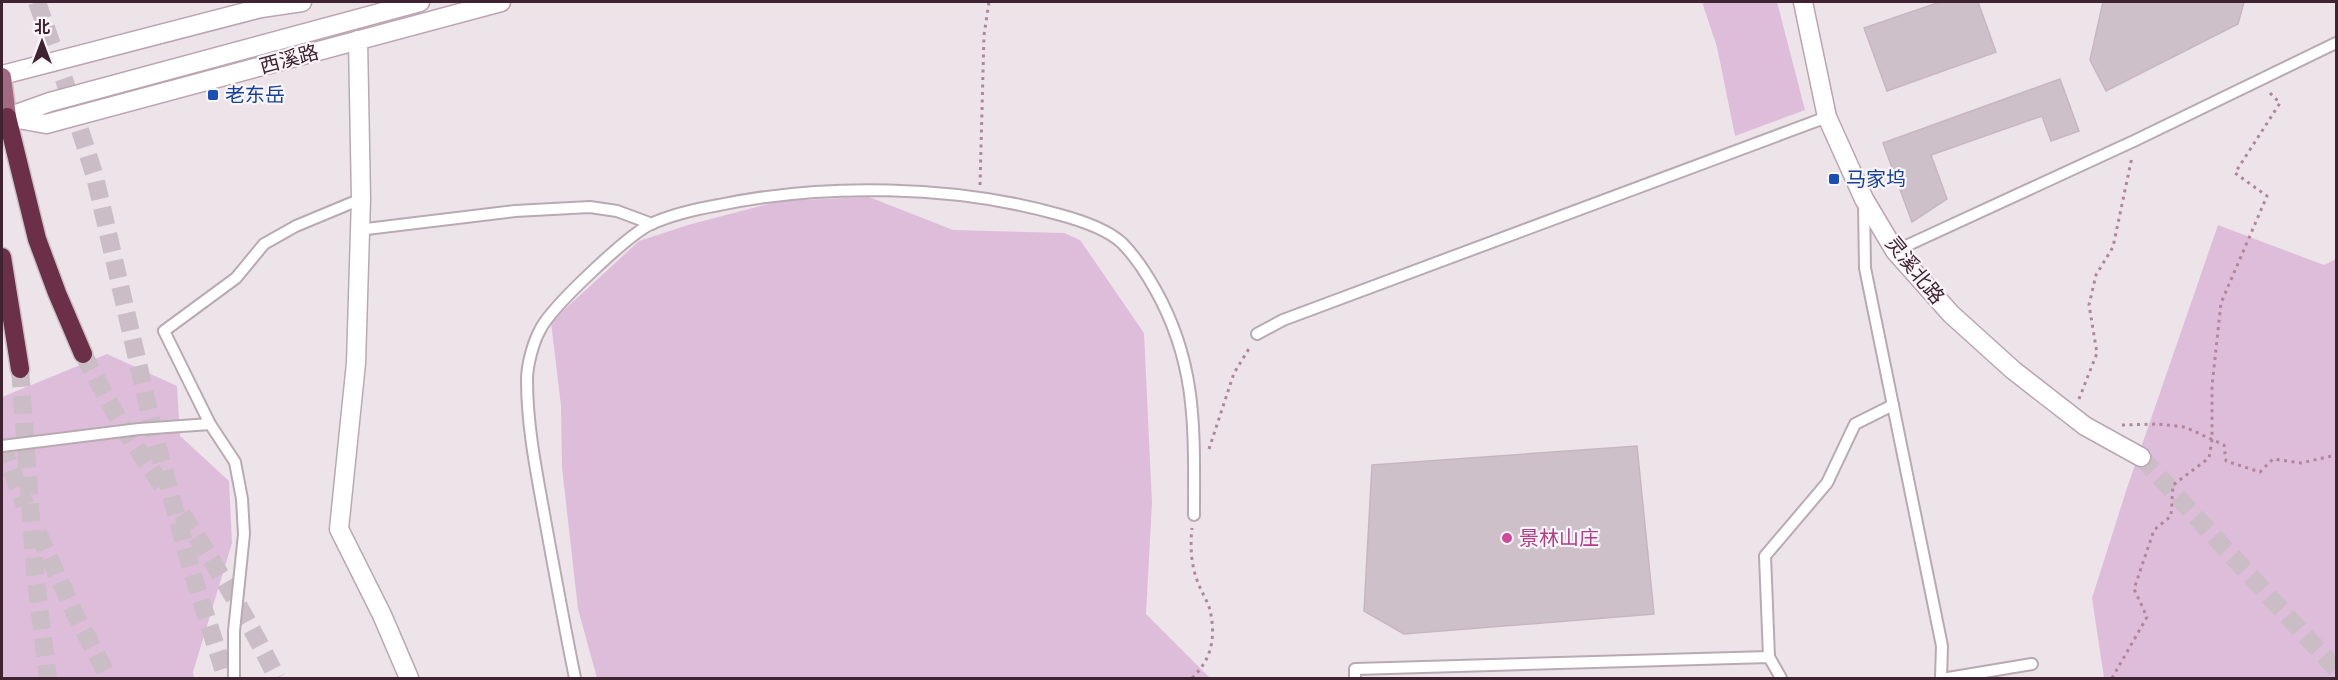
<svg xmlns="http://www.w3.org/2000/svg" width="2338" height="680" viewBox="0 0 2338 680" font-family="'Archivo Narrow','Noto Sans SC',sans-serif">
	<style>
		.green { fill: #debddb }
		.building { fill: #cec0c9; stroke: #c7b6c0; stroke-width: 1.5 }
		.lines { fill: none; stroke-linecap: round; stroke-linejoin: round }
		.secondary-tunnel { stroke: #cabdc5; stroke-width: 18; stroke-dasharray: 18 9; stroke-linecap: butt }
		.highway-tunnel { stroke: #cabdc5; stroke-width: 18; stroke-dasharray: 18 9; stroke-linecap: butt }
		.lane-casing { stroke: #b9aab2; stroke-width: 14 }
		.street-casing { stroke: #b9aab2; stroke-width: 21 }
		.secondary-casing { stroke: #bca5b1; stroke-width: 21 }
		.primary-casing { stroke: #c9c1c5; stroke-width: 21 }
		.highway-casing { stroke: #c9c1c5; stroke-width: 21 }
		.path { stroke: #b1859b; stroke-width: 3; stroke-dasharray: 3 4.5; stroke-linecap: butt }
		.lane { stroke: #fff; stroke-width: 10 }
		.street { stroke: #fff; stroke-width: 18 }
		.secondary { stroke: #fff; stroke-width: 18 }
		.primary { stroke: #a26982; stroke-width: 18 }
		.highway { stroke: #6b2f47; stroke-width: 18 }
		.transit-dot { fill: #1a4fb4; stroke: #faf5f8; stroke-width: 2 }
		.hotel-dot { fill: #d1479c; stroke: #faf5f8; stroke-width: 2 }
		.labels { text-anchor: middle; stroke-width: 4.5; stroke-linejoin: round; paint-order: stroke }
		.street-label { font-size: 20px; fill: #3f2330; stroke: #faf5f8 }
		.transit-label { font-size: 20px; fill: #164399; stroke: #faf5f8; text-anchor: start }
		.hotel-label { font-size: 20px; fill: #b23c85; stroke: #faf5f8; text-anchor: start }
	</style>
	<rect width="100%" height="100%" fill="#ede4ea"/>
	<g class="green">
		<polygon points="1702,2 1777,2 1805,110 1735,136 1717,47"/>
		<polygon points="869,197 953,230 1064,233 1080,240 1144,333 1152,503 1146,614 1210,678 597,678 578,609 562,468 561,406 551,322 639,241 688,225 779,201"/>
		<polygon points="2218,225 2324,265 2336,259 2336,678 2104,678 2092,598 2127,488"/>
		<polygon points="107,354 177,386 180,436 229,481 232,543 193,672 194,678 2,678 2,397"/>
	</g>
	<g class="building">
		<polygon points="1940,2 1978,2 1996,52 1887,91 1864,28"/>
		<polygon points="2103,2 2244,2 2238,24 2106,91 2090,60"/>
		<polygon points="2060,79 2079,131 2051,141 2042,116 1931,155 1947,199 1912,222 1883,143"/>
		<polygon points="1637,446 1654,614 1404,634 1364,611 1372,465"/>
	</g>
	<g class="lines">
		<polyline class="secondary-tunnel" points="2141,457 2336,669"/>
		<g class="highway-tunnel">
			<polyline points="37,2 64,79 95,177 156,441 192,572 226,678"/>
			<polyline points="83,354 124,429 163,487"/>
			<polyline points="20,369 35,572 48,678"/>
			<polyline points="2,445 25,505"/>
			<path d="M182 514C217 567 249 621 277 678"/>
			<polyline points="38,533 76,616 109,678"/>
		</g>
		<defs>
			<g id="lane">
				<polyline points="1864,204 1865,268 1942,646 1941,678"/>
				<polyline points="358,230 515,211 590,207 617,211 652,224"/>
				<polyline points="1895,251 2136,140 2336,43"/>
				<polyline points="1257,334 1283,320 1827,117"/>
				<polyline points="2,446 139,429 210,424"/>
				<polyline points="1769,657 1765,556 1827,483 1855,424 1893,405"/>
				<polyline points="234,678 234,631 244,534 242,499 235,462 210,424 164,331 236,278 264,244 296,226 361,199"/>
				<path d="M575 678C564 624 554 569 544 514 536 470 527 425 527 380 527 365 533 343 540 330 551 307 628 235 651 224 673 214 696 209 719 205 824 183 954 185 1057 214 1076 219 1107 229 1122 243 1135 256 1146 273 1155 289 1198 365 1194 431 1194 515"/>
				<polyline points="1355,678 1355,669 1769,657 1781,678"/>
				<polyline points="1948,678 2032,664"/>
			</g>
			<polyline id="street" points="358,40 361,199 356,363 339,529 382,615 409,678"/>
			<g id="secondary">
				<polyline points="1803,2 1827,117 1864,199 1895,251 1951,314 2013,370 2085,426 2141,457"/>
				<polyline points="2,75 261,8 302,2"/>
				<polyline points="7,117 46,124 501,2"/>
				<polyline points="8,117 50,102 420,2"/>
			</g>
			<polyline id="primary" points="2,77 7,117"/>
			<g id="highway">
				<polyline points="7,117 37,239 57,293 83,354"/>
				<polyline points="2,257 20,369"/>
			</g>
		</defs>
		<use href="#lane" class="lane-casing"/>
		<use href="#street" class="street-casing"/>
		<use href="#secondary" class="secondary-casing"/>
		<use href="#primary" class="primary-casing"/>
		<use href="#highway" class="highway-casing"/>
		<g class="path">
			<polyline points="980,185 984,35 989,2"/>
			<polyline points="2079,399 2097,353 2089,305 2096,275 2113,247 2132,157"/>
			<polyline points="2122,425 2158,424 2185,427 2224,445 2226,461 2260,472 2273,459 2301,463 2336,455"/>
			<polyline points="1209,449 1234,373 1250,347"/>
			<path d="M1192 678C1212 659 1216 637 1210 610 1207 599 1200 590 1197 580 1191 564 1190 545 1192 528"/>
			<polyline points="2112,678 2147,617 2134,589 2154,530 2171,516 2173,485 2209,458 2212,440 2212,386 2221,303 2267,196 2235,173 2280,103 2268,91"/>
		</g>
		<use href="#lane" class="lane"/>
		<use href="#street" class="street"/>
		<use href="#secondary" class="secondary"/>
		<use href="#primary" class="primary"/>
		<use href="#highway" class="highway"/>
	</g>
	<g class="transit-dot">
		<rect x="207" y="89" width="12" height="12" rx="3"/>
		<rect x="1828" y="173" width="12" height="12" rx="3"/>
	</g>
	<circle class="hotel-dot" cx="1507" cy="538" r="6"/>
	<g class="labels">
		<g class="street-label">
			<text transform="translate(289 59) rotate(-15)" y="7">西溪路</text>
			<text transform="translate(1915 270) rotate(51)" y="7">灵溪北路</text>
		</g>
		<g class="transit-label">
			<text x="225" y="102">老东岳</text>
			<text x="1846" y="186">马家坞</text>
		</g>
		<g class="hotel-label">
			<text x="1519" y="545">景林山庄</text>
		</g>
	</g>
	<rect width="2338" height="680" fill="none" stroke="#3f2330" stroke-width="6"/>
	<g transform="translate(42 42)" stroke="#faf5f8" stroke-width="4.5" paint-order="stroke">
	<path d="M0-4.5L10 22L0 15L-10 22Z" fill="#3f2330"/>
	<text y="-9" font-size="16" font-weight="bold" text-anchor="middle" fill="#3f2330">北</text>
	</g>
</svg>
